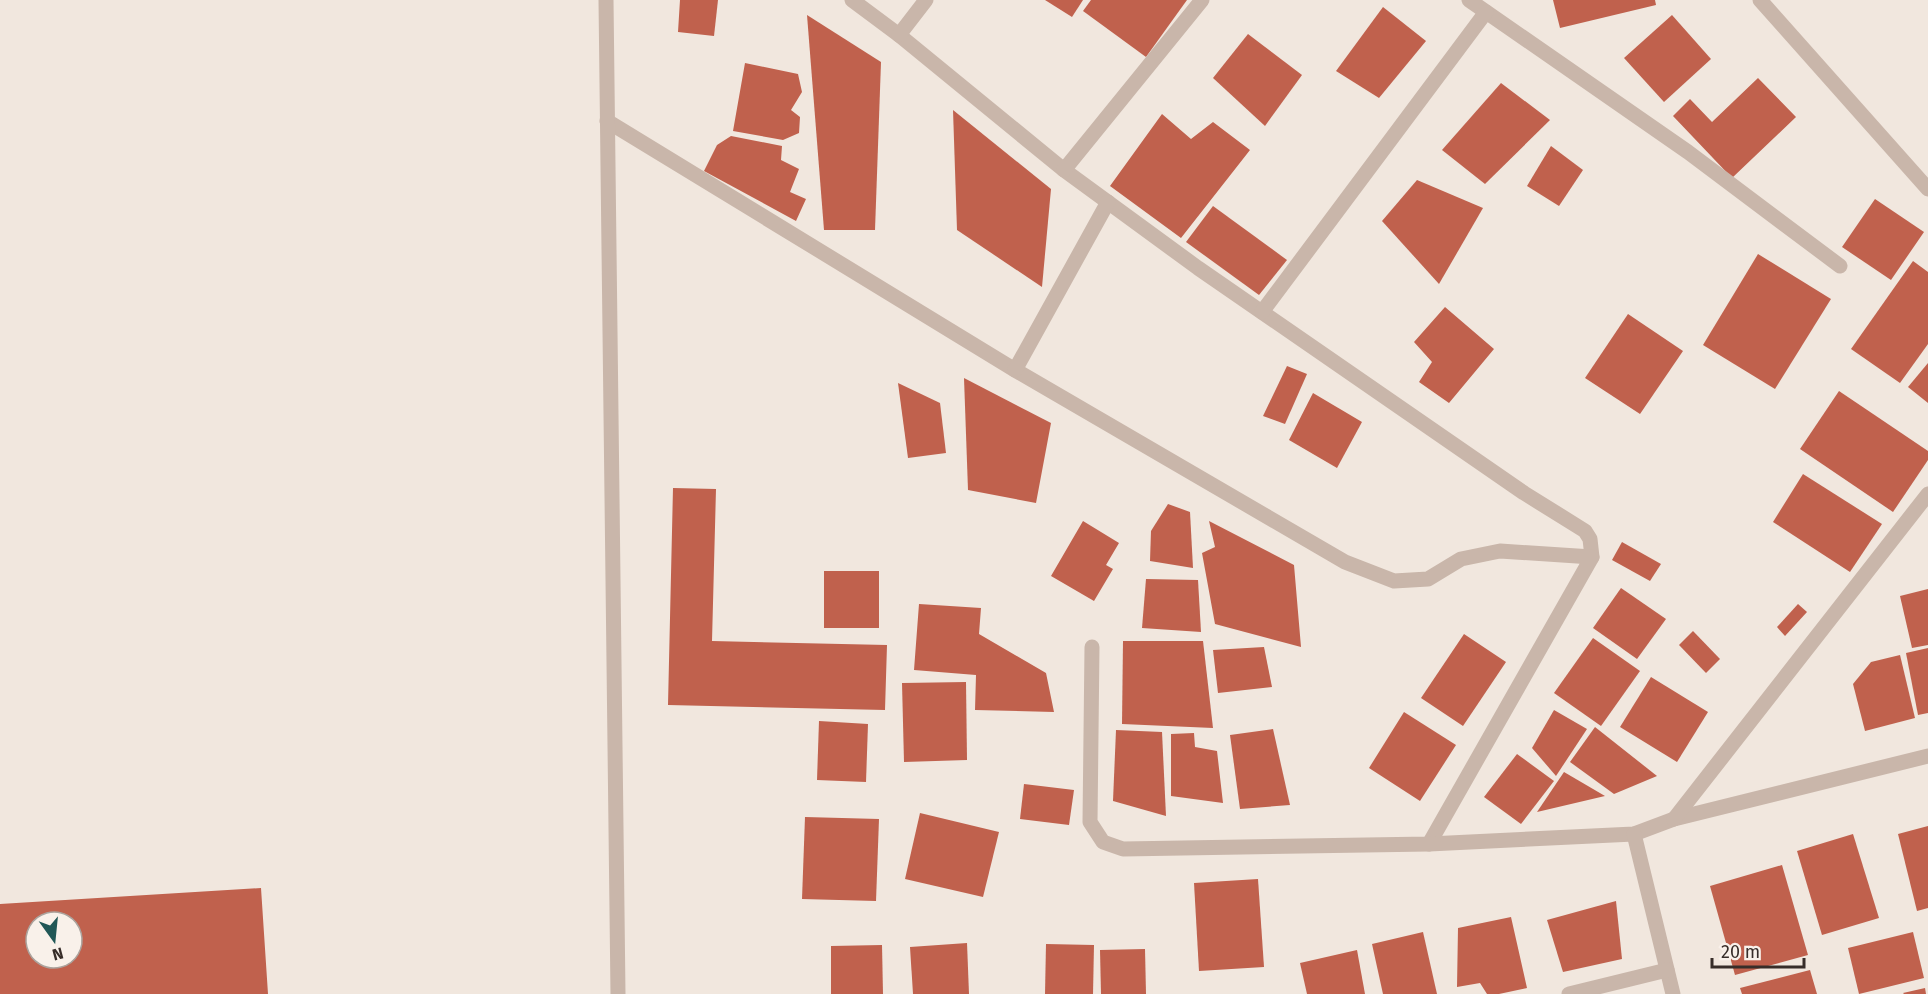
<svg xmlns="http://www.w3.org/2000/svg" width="1928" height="994" viewBox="0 0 1928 994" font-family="'Fira Sans',sans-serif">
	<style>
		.building { fill: #c0614d; fill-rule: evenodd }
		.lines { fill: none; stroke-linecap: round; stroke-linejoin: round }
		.minor { stroke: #c9b6aa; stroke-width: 15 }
		.tertiary { stroke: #c9b6aa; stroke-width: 15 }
	</style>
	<rect width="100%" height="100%" fill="#f1e7de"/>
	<g class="building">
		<polygon points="680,0 718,0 714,36 678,32"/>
		<polygon points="1045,0 1083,0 1072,17"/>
		<polygon points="1091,0 1187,0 1146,57 1083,11"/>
		<polygon points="1553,0 1655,0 1656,5 1560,28"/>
		<polygon points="1383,7 1426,41 1379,98 1336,71"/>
		<polygon points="807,15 881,62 875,230 824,230"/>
		<polygon points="1672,15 1711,59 1664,102 1624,58"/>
		<polygon points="1248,34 1302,75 1265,126 1213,78"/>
		<polygon points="745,63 798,74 802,92 791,110 800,117 799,133 783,140 733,131"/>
		<polygon points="1758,78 1796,117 1732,178 1673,116 1690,99 1712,122"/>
		<polygon points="1501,83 1550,120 1485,184 1442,150"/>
		<polygon points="953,110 1051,189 1042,287 957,230"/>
		<polygon points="1162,114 1191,139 1213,122 1250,150 1181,238 1110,186"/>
		<polygon points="731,136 782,146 781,160 799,169 790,192 806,199 796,221 704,171 717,145"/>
		<polygon points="1551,146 1583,170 1559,206 1527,186"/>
		<polygon points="1417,180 1483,208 1439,284 1382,221"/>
		<polygon points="1875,199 1924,232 1891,280 1842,247"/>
		<polygon points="1213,206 1287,260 1259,295 1186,242"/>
		<polygon points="1758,254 1831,299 1775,389 1703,345"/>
		<polygon points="1913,261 1928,272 1928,344 1900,383 1851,349"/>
		<polygon points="1445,307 1494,349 1449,403 1419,382 1432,362 1414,342"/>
		<polygon points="1628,314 1683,351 1640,414 1585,378"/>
		<polygon points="1928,363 1928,403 1908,387"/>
		<polygon points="1287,366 1307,374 1285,424 1263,416"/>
		<polygon points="964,378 1051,423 1036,503 968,490"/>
		<polygon points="898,383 940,403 946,453 908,458"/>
		<polygon points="1839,391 1928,451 1928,460 1893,512 1800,449"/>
		<polygon points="1313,393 1362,422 1337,468 1289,440"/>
		<polygon points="1803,474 1882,524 1850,572 1773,522"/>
		<polygon points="673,488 716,489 712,641 887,645 885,710 668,705"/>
		<polygon points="1168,504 1190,512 1193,568 1150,561 1151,531"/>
		<polygon points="1083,521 1119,543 1106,565 1113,569 1094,601 1051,576"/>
		<polygon points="1209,521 1294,565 1301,647 1215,624 1202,553 1215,547"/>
		<polygon points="1622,542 1661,564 1650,581 1612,560"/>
		<rect x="824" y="571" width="55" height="57"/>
		<polygon points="1146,579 1198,580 1201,632 1142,628"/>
		<polygon points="1621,588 1666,619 1637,659 1593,628"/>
		<polygon points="1928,589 1928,645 1912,648 1900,596"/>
		<polygon points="919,604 981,608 979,634 1046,673 1054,712 975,710 976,675 914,670"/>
		<polygon points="1798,604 1807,612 1785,636 1777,627"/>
		<polygon points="1693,631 1720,659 1706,673 1679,645"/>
		<polygon points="1464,634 1506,662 1463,726 1421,698"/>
		<polygon points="1593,638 1640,671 1601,726 1554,693"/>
		<polygon points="1123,641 1203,641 1213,728 1122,724"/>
		<polygon points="1264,647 1272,687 1218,693 1213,650"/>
		<polygon points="1928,648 1928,713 1918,715 1906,653"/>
		<polygon points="1900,655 1915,718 1865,731 1853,684 1871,662"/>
		<polygon points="1651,677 1708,712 1677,762 1620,727"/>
		<polygon points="966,682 967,760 904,762 902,683"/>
		<polygon points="1554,710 1587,729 1556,776 1532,748"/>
		<polygon points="1404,712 1456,745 1420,801 1369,768"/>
		<polygon points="819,721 868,724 866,782 817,780"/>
		<polygon points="1595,727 1657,776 1614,794 1570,762"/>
		<polygon points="1273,729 1290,805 1240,809 1230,735"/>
		<polygon points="1116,730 1162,732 1166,816 1113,801"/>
		<polygon points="1194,733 1195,747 1217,751 1223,803 1171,796 1171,734"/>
		<polygon points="1517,754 1554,781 1521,824 1484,797"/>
		<polygon points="1564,772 1605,796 1537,812"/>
		<polygon points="1024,784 1074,790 1069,825 1020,819"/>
		<polygon points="920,813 999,832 983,897 905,879"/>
		<polygon points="805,817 879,819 876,901 802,899"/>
		<polygon points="1928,826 1928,908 1917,911 1898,834"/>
		<polygon points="1853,834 1879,918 1822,935 1797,851"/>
		<polygon points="1782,865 1808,955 1735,975 1710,886"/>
		<polygon points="1258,879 1264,967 1199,971 1194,883"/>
		<path d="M261 888 268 994H0V904ZM36 922H72V958H36Z"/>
		<polygon points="1616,901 1622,959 1563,972 1547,920"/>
		<polygon points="1511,917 1527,988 1499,994 1487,994 1480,983 1457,987 1458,928"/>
		<polygon points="1423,932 1437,994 1383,994 1372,944"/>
		<polygon points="1913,932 1924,978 1859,994 1848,948"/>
		<polygon points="967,943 969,994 913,994 910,947"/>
		<polygon points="1046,944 1094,945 1093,994 1045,994"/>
		<polygon points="882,945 883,994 831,994 831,946"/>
		<polygon points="1145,949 1146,994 1101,994 1100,950"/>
		<polygon points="1357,950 1365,994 1307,994 1300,963"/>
		<polygon points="1810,970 1817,994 1742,994 1740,988"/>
		<polygon points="1925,988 1926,994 1904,994 1903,993"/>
	</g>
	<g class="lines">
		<g class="minor">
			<polyline points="852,0 899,35 1064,170 1198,268 1524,493 1585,531 1590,539 1592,557"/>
			<polyline points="1469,0 1688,152 1840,266"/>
			<polyline points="1760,0 1928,189"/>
			<polyline points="899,35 926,0"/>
			<polyline points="607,121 1015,370 1345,562 1394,581 1428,579 1461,559 1500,551 1592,557 1429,844"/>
			<polyline points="1064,170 1202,0"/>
			<polyline points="1262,312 1486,12"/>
			<polyline points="1015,370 1108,202"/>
			<polyline points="1092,647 1090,822 1103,842 1123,849 1429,844 1634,834 1674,819 1928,756"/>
			<polyline points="1674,819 1928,494"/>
			<polyline points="1634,834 1673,994"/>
			<polyline points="1569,994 1667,970"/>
		</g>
		<polyline class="tertiary" points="606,0 618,994"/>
	</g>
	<g transform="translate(54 940) rotate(165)"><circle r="28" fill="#f9f1ea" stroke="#aba39d" stroke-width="1.5"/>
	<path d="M0-4.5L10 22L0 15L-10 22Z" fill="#215756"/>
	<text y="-9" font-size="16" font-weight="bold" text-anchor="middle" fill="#372d29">N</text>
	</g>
	<path d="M1712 958v9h92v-9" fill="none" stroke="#372d29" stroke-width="3"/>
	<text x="1721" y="958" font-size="18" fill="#372d29" stroke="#f9f1ea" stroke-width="4.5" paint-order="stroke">20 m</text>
</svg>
